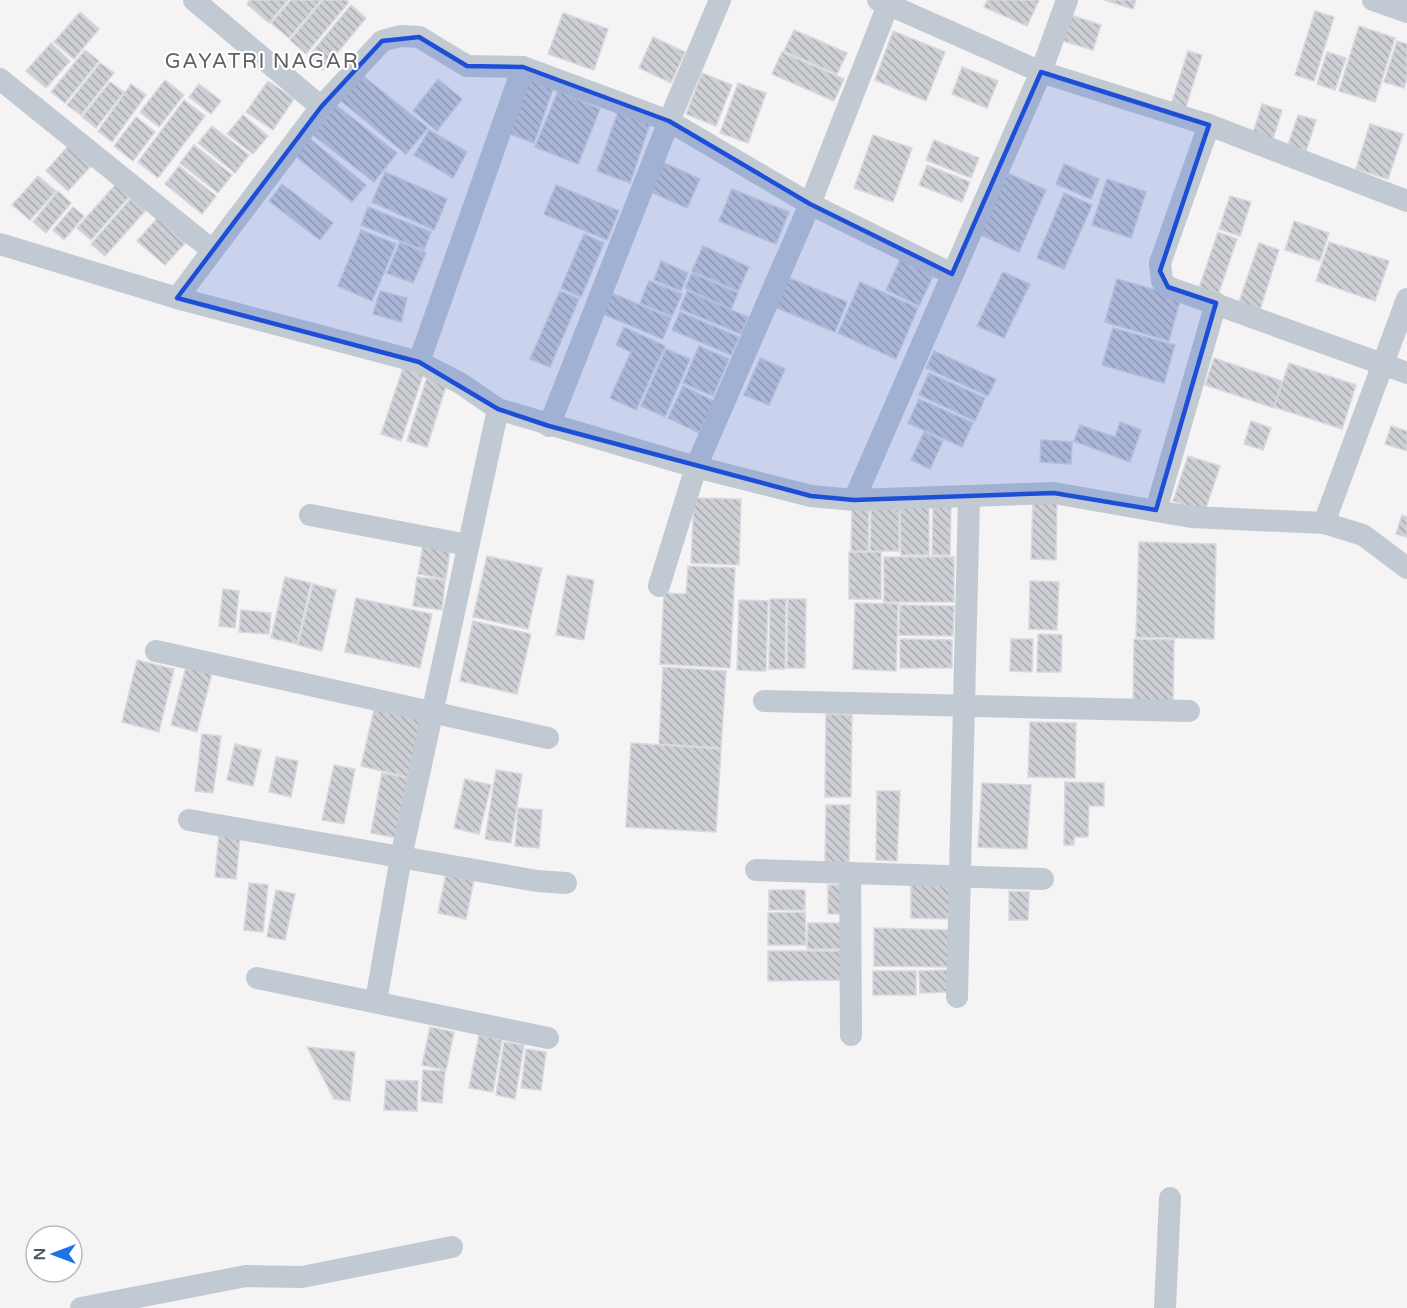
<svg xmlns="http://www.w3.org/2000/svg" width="1407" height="1308" viewBox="0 0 1407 1308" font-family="'Varela Round',sans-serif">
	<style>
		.building { fill: url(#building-back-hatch); stroke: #d7d9de; stroke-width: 1.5 }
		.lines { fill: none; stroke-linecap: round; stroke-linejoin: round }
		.street { stroke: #c1cad2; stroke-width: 22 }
		.marked { fill: #1d4ed8; fill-opacity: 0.2; stroke: #1d4ed8; stroke-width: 4.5; stroke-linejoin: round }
		.labels { text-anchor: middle; stroke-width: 4.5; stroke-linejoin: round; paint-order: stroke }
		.neighbourhood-label { font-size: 21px; letter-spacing: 1.5px; fill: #5f6368; stroke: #fff }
	</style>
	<defs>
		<pattern id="building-back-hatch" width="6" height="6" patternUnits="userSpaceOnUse" patternTransform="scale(1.5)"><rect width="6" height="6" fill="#cdcfd5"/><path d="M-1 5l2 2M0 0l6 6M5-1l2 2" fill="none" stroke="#a8abb0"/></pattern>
	</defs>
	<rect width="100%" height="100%" fill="#f5f3f3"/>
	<g class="building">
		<polygon points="250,0 288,0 269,23 247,4"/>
		<polygon points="291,0 321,0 289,38 271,23"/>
		<polygon points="323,0 346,0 349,2 306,54 290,40"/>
		<polygon points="987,0 1039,0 1027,26 984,7"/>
		<polygon points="1104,0 1136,0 1133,9"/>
		<polygon points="351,5 366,18 323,70 308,57"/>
		<polygon points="1315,11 1334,17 1314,81 1295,75"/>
		<polygon points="80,12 99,29 74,59 54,42"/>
		<polygon points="563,13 608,29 594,70 548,54"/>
		<polygon points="1068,14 1101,25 1093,50 1060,40"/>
		<polygon points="1359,26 1395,38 1375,102 1339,91"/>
		<polygon points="794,30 847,53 837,74 784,51"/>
		<polygon points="893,31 945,52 926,101 875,80"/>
		<polygon points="653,37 685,52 671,83 639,68"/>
		<polygon points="1397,41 1407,44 1407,79 1404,88 1384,82"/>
		<polygon points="51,43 70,61 46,88 26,71"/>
		<polygon points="85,50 99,61 65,103 51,92"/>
		<polygon points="1188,51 1202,55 1185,110 1171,105"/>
		<polygon points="782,52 844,79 834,101 772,74"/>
		<polygon points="1327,52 1346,58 1335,90 1317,84"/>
		<polygon points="100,63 114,73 81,115 67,105"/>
		<polygon points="962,67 998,81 987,108 952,94"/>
		<polygon points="702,73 732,85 716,126 686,114"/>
		<polygon points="362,75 428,128 406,154 341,101"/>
		<polygon points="530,78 554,86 534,143 510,134"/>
		<polygon points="438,79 462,99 437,131 413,111"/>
		<polygon points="165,80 184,95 159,127 140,112"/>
		<polygon points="268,81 294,99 273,130 246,112"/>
		<polygon points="110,82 124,92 96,128 82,117"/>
		<polygon points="738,83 766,93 748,143 720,133"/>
		<polygon points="131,84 146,95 112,142 98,131"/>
		<polygon points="199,84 221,101 211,114 189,97"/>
		<polygon points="558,91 600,109 578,164 535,147"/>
		<polygon points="184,100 205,116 158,178 138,162"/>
		<polygon points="1262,104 1282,110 1273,139 1253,133"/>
		<polygon points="336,105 397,153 374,182 313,135"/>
		<polygon points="619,109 651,121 630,183 597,171"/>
		<polygon points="243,115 268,136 253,154 227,134"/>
		<polygon points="1298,115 1316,120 1306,151 1288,145"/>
		<polygon points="136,117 155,132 133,161 114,146"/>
		<polygon points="1370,124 1403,134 1388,179 1356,169"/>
		<polygon points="212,126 249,155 235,173 198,143"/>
		<polygon points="429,130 467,152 453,178 414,155"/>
		<polygon points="873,135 912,148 893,202 854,188"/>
		<polygon points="309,138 366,185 352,202 294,155"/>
		<polygon points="934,140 979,158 971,178 926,160"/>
		<polygon points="69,145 91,166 68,191 46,171"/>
		<polygon points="194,145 232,175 218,193 180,163"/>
		<polygon points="662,162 700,179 687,208 649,191"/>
		<polygon points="1064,164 1099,179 1091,199 1056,184"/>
		<polygon points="927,165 970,182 962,202 919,185"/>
		<polygon points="179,166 216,196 202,214 165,184"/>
		<polygon points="1003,171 1046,190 1019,252 976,233"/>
		<polygon points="385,172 447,199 434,230 372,202"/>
		<polygon points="38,176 56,191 30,220 12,205"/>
		<polygon points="1107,179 1146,192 1131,238 1092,225"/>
		<polygon points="116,184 129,197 91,240 77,228"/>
		<polygon points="282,184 333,223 320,240 269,201"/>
		<polygon points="556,185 619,211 607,240 544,214"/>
		<polygon points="732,189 789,212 776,244 719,221"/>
		<polygon points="58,191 71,203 46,233 33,222"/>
		<polygon points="1064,193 1092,205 1064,269 1037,258"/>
		<polygon points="1230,196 1251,202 1240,236 1219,229"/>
		<polygon points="132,197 146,210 105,256 91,244"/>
		<polygon points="73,207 84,216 64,240 53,230"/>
		<polygon points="368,207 431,232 424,250 361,225"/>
		<polygon points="159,216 187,241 165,265 137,241"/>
		<polygon points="1294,221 1329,233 1320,261 1285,250"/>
		<polygon points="361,230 396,244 372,301 338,286"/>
		<polygon points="1218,232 1237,239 1217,298 1198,291"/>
		<polygon points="584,234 604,243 581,297 561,288"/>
		<polygon points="400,242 426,253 413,283 387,273"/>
		<polygon points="1329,242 1389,261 1375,301 1316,281"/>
		<polygon points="1259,243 1279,250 1259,313 1238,305"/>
		<polygon points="703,246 749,267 738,291 692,271"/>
		<polygon points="900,260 933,276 919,306 886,290"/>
		<polygon points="661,261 688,273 681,291 654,280"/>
		<polygon points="1003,272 1030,284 1004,338 977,326"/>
		<polygon points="692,273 738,293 731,309 685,288"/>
		<polygon points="787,277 847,302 835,332 775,307"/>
		<polygon points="1117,279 1181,297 1169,341 1105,322"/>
		<polygon points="649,281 682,294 672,316 640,303"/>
		<polygon points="860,282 918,308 896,359 838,333"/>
		<polygon points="380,291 407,298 401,322 373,314"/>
		<polygon points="560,291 579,299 550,367 530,359"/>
		<polygon points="687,291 748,317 741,334 680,309"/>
		<polygon points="609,292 671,318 663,339 600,313"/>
		<polygon points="680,312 739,337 731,355 672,330"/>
		<polygon points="624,327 665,346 636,410 610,398 631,352 616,345"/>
		<polygon points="1113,328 1175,345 1164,383 1102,365"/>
		<polygon points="699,346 729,359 713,396 683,383"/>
		<polygon points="666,349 690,359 665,417 641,406"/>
		<polygon points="934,351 996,379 988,396 926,368"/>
		<polygon points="760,358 785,369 769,405 744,395"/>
		<polygon points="1214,358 1282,381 1274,408 1205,385"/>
		<polygon points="1289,363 1356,385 1342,429 1274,407"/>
		<polygon points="403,368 423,375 401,441 381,434"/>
		<polygon points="929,373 985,398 975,421 919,395"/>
		<polygon points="427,377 447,383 427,447 407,441"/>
		<polygon points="683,386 714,401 699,433 668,418"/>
		<polygon points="919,399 973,423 962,447 908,423"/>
		<polygon points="1251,421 1271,428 1263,450 1244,444"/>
		<polygon points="1120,422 1141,430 1130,462 1074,441 1080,425 1115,437"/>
		<polygon points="1391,426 1407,431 1407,451 1385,444"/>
		<polygon points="924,432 943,441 930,469 911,460"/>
		<polygon points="1041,440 1072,442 1071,464 1040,462"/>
		<polygon points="1188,456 1220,466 1205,511 1173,501"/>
		<polygon points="694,498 741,499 739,565 691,563"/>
		<polygon points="1033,500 1057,500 1056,560 1031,559"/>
		<polygon points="933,504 951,505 950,555 932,555"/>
		<polygon points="900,505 929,505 929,555 901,555"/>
		<polygon points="871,509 899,509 899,551 870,551"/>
		<polygon points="852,510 869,510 868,551 851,551"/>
		<polygon points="1402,515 1407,517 1407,537 1396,534"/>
		<polygon points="1139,542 1216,544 1214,639 1136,637"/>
		<polygon points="423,545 450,549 446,579 418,574"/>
		<rect x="849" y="552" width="32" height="47"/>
		<polygon points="487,556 542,568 528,629 473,617"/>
		<rect x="884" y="557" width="70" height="45"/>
		<polygon points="688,566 735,568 730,668 660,664 664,593 686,594"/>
		<polygon points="567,575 594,580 584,640 556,635"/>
		<polygon points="285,577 311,583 297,644 271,638"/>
		<polygon points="417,577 445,580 442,610 413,606"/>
		<polygon points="1030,581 1059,582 1057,630 1029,629"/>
		<polygon points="313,584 336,590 322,651 298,645"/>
		<polygon points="223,589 239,591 235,628 219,626"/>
		<polygon points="356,598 432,614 420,668 345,652"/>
		<polygon points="770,599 786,599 785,669 769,669"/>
		<polygon points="788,599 806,599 805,668 787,668"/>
		<polygon points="739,600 768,601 766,671 737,670"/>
		<polygon points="855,603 898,604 896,671 853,669"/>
		<polygon points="900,605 954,606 953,636 899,635"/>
		<polygon points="241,610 271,613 269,634 239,632"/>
		<polygon points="473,621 531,634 517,694 460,681"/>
		<polygon points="1038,634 1062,635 1061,672 1037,672"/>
		<polygon points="900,639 952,640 952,668 900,668"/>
		<polygon points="1011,639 1033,639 1032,672 1010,671"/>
		<polygon points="1134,639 1174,640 1173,705 1133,704"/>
		<polygon points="137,660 174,669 159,732 122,722"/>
		<polygon points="187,663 213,669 197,732 171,725"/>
		<polygon points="663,667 726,671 721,748 659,744"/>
		<polygon points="376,701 424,712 408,777 361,766"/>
		<polygon points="826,714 852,715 851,797 825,797"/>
		<polygon points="1030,722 1076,723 1075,778 1028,777"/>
		<polygon points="202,734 221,736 213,793 195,791"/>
		<polygon points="631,743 721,749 716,832 626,827"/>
		<polygon points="235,744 261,750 253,786 227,780"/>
		<polygon points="276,757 298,761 291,797 269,792"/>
		<polygon points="334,765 355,769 344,824 322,820"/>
		<polygon points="496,770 522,774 511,843 485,839"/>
		<polygon points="382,773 408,778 397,838 371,833"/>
		<polygon points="465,779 491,785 479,834 454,828"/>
		<polygon points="1065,782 1104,783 1104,806 1089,806 1088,837 1074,837 1074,845 1064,845"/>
		<polygon points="982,783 1031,785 1027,849 978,847"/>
		<polygon points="877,791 900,791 897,861 876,860"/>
		<polygon points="826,805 850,805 849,863 825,863"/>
		<polygon points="518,808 542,810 539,848 515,846"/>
		<polygon points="219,835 240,837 236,879 215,877"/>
		<polygon points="446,874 474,880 466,919 438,913"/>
		<polygon points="911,880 952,880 951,919 911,918"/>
		<polygon points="249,883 268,885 263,932 244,930"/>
		<rect x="828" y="885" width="14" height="29"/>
		<polygon points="276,890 295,894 285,940 267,937"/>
		<rect x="769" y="890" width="36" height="20"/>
		<polygon points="1009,891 1029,892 1028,920 1009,920"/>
		<polygon points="805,912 806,945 768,945 768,913"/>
		<polygon points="808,923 842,923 842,949 807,949"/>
		<polygon points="874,928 952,930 952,967 874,966"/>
		<polygon points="768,951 845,951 845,980 768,981"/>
		<polygon points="950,970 951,992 920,993 919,971"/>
		<rect x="873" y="971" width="43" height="24"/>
		<polygon points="430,1027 454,1032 446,1070 422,1065"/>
		<polygon points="479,1035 502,1040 493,1092 469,1088"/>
		<polygon points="504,1042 524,1045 515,1099 496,1095"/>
		<polygon points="307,1047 355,1052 350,1101 334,1099"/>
		<polygon points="526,1049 546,1052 541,1090 521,1088"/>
		<polygon points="423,1070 445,1071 442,1103 421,1101"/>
		<polygon points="386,1080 418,1081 417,1111 384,1110"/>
	</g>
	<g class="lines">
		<g class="street">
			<polyline points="194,0 321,107"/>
			<polyline points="878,0 1041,72 1209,125 1407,201"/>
			<polyline points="1373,0 1407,12"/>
			<polyline points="0,79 212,250"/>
			<polyline points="1209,125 1160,263 1162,281 1168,287 1407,373"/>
			<polyline points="0,244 177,298 419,362 460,383 498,409 696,467 811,496 854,500 1054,493 1191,517 1324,523 1363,535 1407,568"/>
			<polyline points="177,298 321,107 382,41 400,36 419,37 467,66 523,67 669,121 810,204 952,274"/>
			<polyline points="419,362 523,67"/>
			<polyline points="549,426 669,121 720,0"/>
			<polyline points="854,500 1041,72 1067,0"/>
			<polyline points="1156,510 1216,303"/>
			<polyline points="310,515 468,545"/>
			<polyline points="1324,523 1407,299"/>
			<polyline points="659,586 696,467 810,204 890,0"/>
			<polyline points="156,651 548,738"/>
			<polyline points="764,701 1189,711"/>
			<polyline points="189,820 537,881 566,883"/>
			<polyline points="756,870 1043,879"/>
			<polyline points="850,874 851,1035"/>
			<polyline points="257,978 548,1038"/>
			<polyline points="957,997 969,497"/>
			<polyline points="376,1001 401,857 498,409"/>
			<polyline points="81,1308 246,1276 302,1277 452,1247"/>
			<polyline points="1165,1308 1170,1198"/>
		</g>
	</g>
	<path class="marked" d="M419 37 467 66 523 67 669 121 810 204 952 274 1041 72 1209 125 1160 271 1168 287 1216 303 1156 510 1054 493 854 500 811 496 549 426 498 409 419 362 177 298 321 107 382 41Z"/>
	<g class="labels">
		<g class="neighbourhood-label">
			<text x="262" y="68">GAYATRI NAGAR</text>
		</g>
	</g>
	<g transform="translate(54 1254) rotate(270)"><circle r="28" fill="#ffffff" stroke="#b7bbc0" stroke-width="1.5"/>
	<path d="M0-4.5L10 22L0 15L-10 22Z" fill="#1a73e8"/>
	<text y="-9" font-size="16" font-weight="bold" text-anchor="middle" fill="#4a5661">N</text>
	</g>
</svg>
